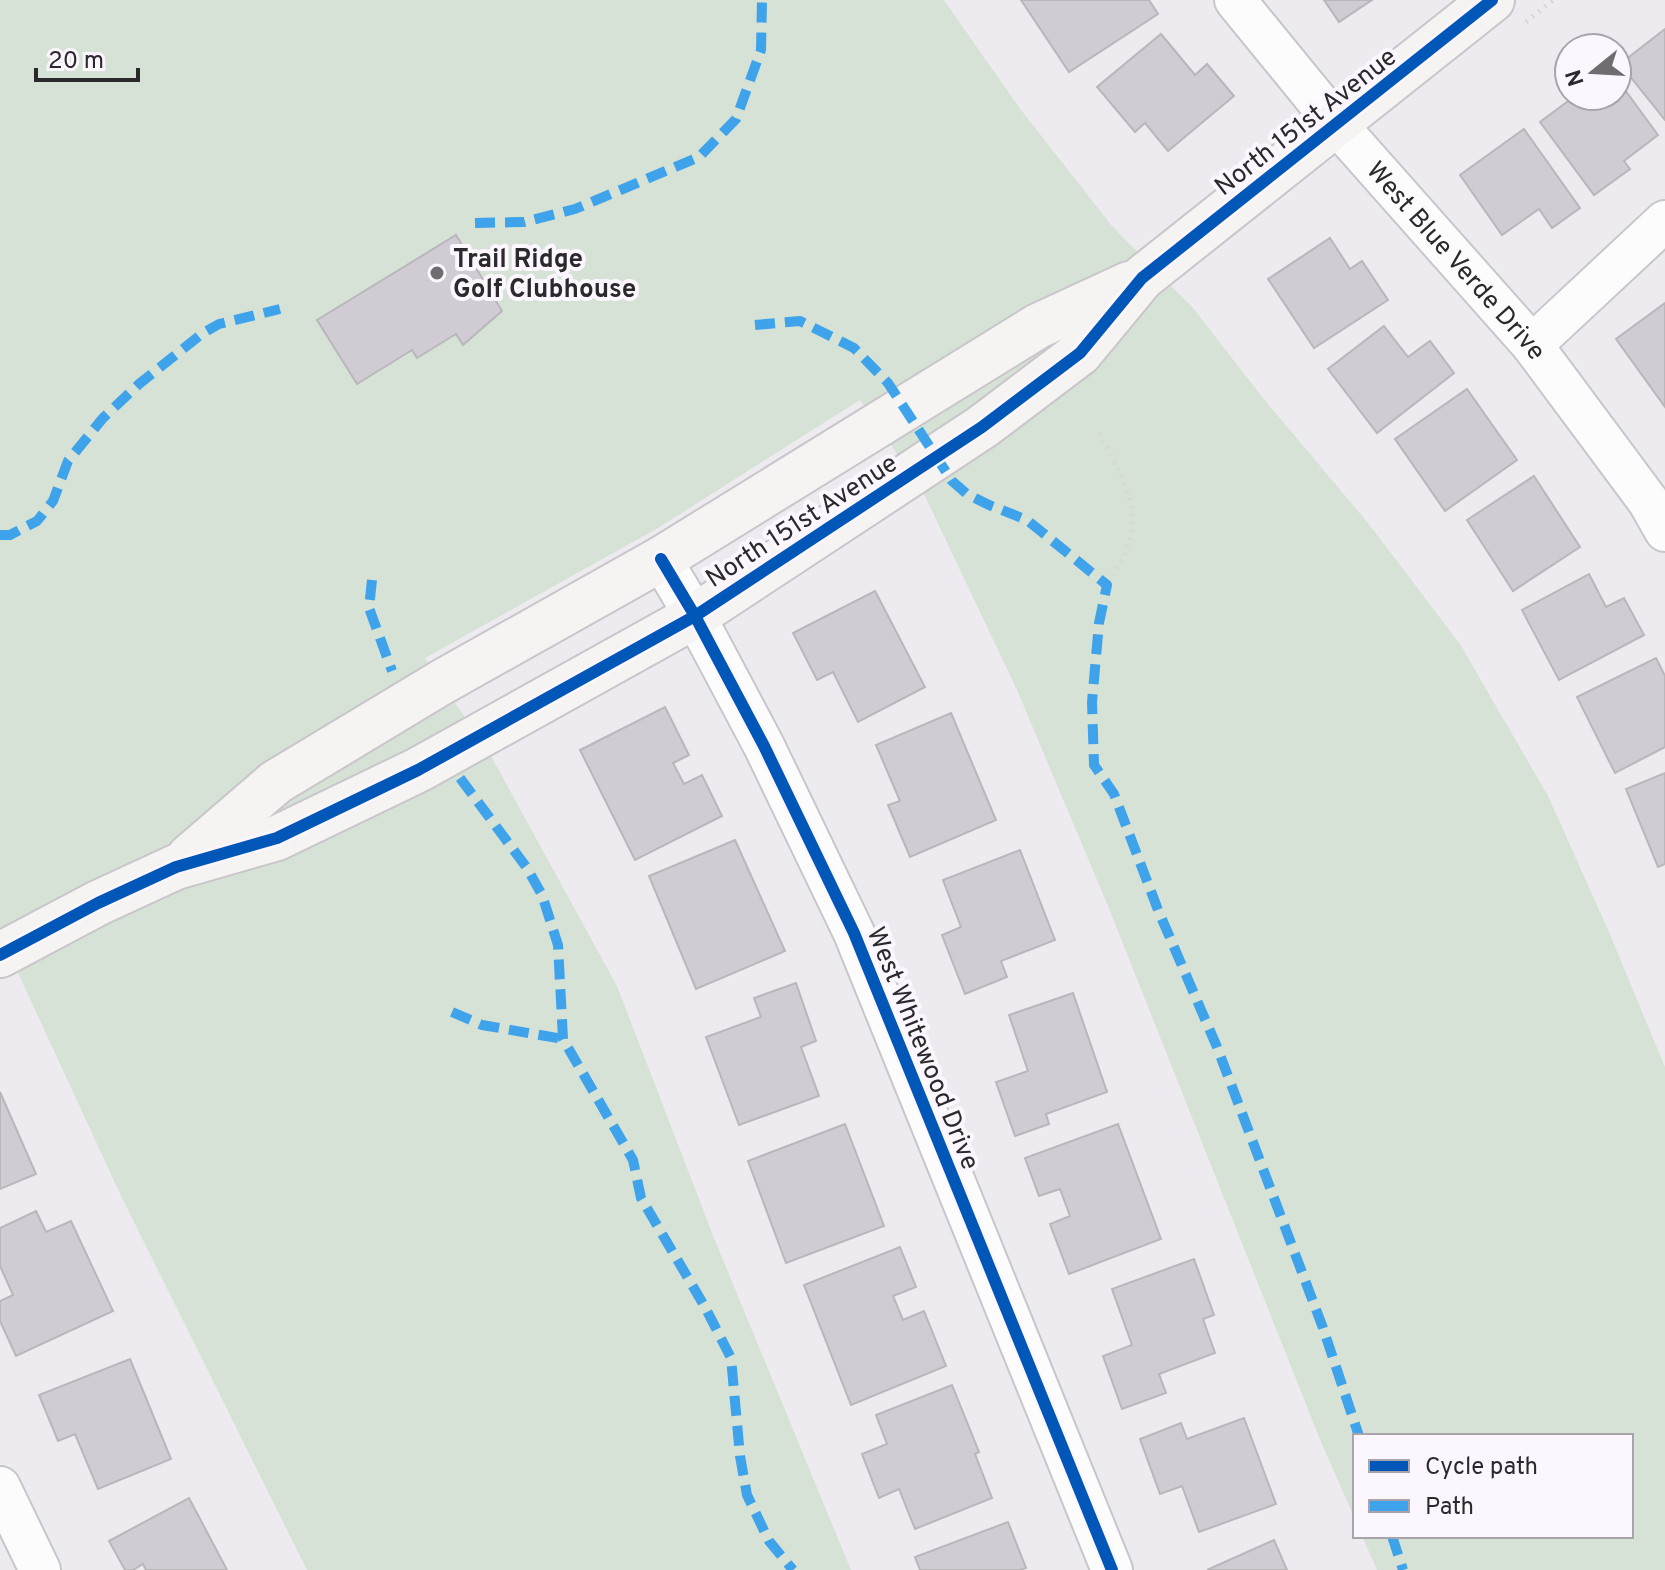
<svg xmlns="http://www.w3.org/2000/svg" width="1665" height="1570" viewBox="0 0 1665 1570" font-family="Overpass,sans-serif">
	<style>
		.green { fill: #d6e2d6 }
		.building { fill: #d1cbd4; stroke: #b9b7bb; stroke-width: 2 }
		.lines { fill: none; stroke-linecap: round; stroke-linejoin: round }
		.street-casing { stroke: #c8c6ca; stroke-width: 44 }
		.secondary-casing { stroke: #c8c6ca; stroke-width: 48 }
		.path { stroke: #d8d7d8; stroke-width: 5; stroke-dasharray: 2 6; stroke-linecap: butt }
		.street { stroke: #fcfcfd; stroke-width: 40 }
		.secondary { stroke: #f6f3f3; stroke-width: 44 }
		.quiet { stroke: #3ea3eb; stroke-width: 10; stroke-dasharray: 20 10; stroke-linecap: butt }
		.cycleway-casing { stroke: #fcf6ff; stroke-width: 17 }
		.cycleway { stroke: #0057b8; stroke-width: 12 }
		.poi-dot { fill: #706d71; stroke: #fcf6ff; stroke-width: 3 }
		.labels { text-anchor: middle; stroke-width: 8; stroke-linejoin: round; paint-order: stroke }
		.street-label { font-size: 26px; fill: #2c292d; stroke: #fcf6ff }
		.poi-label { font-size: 26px; font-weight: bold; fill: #2c292d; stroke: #fcf6ff; text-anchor: start }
	</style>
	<rect width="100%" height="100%" fill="#eeebf0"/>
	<polygon class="green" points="0,0 944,0 1021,110 1112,226 1193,308 1263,398 1368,523 1460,644 1548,796 1609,932 1665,1067 1665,1570 1377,1570 1362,1536 1631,1536 1631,1436 1355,1436 1355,1519 1321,1442 1108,906 1017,690 922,490 860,400 658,528 425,658 491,756 617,986 714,1238 851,1570 307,1570 122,1198 0,934"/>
	<g class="building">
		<polygon points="1021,0 1149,0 1158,14 1069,72"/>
		<polygon points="1324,0 1372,0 1339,22"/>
		<polygon points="1665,29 1665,120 1620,64"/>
		<polygon points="1161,34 1195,75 1207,64 1234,96 1168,151 1145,123 1135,132 1097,87"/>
		<polygon points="1617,79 1658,135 1624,161 1630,169 1594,195 1540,122 1575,96 1617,96"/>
		<polygon points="1524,129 1580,208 1552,228 1539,209 1502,235 1460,175"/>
		<polygon points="456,235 502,311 463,345 456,334 417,358 412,350 357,384 317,320"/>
		<polygon points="1330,238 1350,269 1362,261 1388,300 1314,348 1268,279"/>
		<polygon points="1665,303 1665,407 1616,339"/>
		<polygon points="1384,326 1408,357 1430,341 1454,373 1377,433 1328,369"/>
		<polygon points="1467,389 1517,460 1445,511 1395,439"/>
		<polygon points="1534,476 1580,547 1513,591 1467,520"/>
		<polygon points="1589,574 1606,607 1624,598 1644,635 1559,680 1522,610"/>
		<polygon points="875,591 925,687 858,722 833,672 817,680 793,633"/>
		<polygon points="1656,658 1665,676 1665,747 1615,773 1577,697"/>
		<polygon points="665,707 689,755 673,763 684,784 702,775 722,816 635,860 580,750"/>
		<polygon points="951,713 996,820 910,857 888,805 900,801 876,745"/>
		<polygon points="1665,773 1665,864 1658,867 1626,789"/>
		<polygon points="735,840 785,951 696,989 649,876"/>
		<polygon points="1020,850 1055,940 1001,961 1007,977 965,994 942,935 961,927 943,880"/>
		<polygon points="796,983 816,1041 801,1047 819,1096 739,1125 706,1037 761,1017 754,998"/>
		<polygon points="1073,993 1107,1092 1046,1114 1049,1124 1015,1136 996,1082 1028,1071 1009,1015"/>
		<polygon points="0,1092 36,1174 0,1189"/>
		<polygon points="845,1124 884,1226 786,1263 748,1161"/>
		<polygon points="1118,1124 1161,1239 1069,1274 1050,1224 1070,1216 1060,1189 1039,1196 1025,1158"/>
		<polygon points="36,1211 46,1232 71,1221 113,1311 16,1356 0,1321 0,1301 13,1295 0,1266 0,1228"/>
		<polygon points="900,1247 916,1287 893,1296 903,1320 924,1311 946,1366 851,1405 804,1285"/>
		<polygon points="1194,1259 1214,1315 1203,1319 1215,1353 1159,1374 1166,1393 1122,1409 1103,1356 1132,1345 1112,1289"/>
		<polygon points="130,1359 171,1459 98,1489 75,1434 58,1441 39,1395"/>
		<polygon points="952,1385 979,1452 975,1454 992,1498 915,1529 899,1489 879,1498 862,1454 887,1444 876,1415"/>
		<polygon points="1244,1418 1276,1504 1199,1532 1182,1486 1160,1494 1140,1439 1181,1423 1187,1439"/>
		<polygon points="189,1498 227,1570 146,1570 143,1564 133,1570 125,1570 109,1541"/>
		<polygon points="1008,1522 1026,1568 1020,1570 920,1570 915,1557"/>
		<polygon points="1274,1540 1287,1570 1207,1570"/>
	</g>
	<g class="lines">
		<defs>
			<g id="street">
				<path id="s1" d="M1235 0 1337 125 1532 345 1648 501 1665 531"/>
				<polyline points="1532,345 1665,221"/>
				<polyline points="661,559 695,616 764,746 854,933 1112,1570"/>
				<polyline points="0,1487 40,1570"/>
			</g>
			<g id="secondary">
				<polyline points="189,857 276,782 442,682 661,559 1038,326 1129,284"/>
				<polyline points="0,955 98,903 176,867 277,838 418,770 695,616 982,427 1080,353 1142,278 1492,0"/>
			</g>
		</defs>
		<use href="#street" class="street-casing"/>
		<use href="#secondary" class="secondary-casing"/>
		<g class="path">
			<polyline points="1526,22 1553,0"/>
			<path d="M1099 433C1116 466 1140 501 1130 540 1126 556 1115 571 1107 585"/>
		</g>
		<use href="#street" class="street"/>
		<use href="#secondary" class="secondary"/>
		<g class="quiet">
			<polyline points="475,223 524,222 575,209 699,157 736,119 761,50 762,0"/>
			<polyline points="755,325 800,321 854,348 888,383 952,481 967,494 989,505 1027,520 1107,585 1099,623 1092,702 1094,765 1114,794 1158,910 1217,1047 1323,1328 1359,1436"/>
			<polyline points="0,535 10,535 37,521 53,501 68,461 103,418 139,384 203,333 219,324 280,309"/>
			<polyline points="372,580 369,608 392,671"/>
			<polyline points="460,778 527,868 542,895 558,945 563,1039 633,1160 641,1198 705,1307 731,1358 740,1456 747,1495 769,1541 793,1570"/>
			<polyline points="452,1012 482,1025 563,1039"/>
			<polyline points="1392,1536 1403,1570"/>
		</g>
		<defs>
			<g id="cycleway">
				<polyline points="661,559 695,616 764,746 854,933 1112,1570"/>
				<polyline points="0,955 98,903 176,867 277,838 418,770 695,616 982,427 1080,353 1142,278 1492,0"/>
			</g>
		</defs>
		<use href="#cycleway" class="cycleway-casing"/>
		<use href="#cycleway" class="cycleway"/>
	</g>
	<circle class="poi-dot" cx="437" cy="273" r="8"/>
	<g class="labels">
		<g class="street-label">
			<text transform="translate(1305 121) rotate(-38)" y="9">North 151st Avenue</text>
			<text dy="9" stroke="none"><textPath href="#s1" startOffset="342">West Blue Verde Drive</textPath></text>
			<text transform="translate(801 520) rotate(-33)" y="9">North 151st Avenue</text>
			<text transform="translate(924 1048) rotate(68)" y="9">West Whitewood Drive</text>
		</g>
		<g class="poi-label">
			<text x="453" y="267">Trail Ridge<tspan x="453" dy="30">Golf Clubhouse</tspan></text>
		</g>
	</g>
	<rect x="1353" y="1434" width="280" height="104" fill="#fcf6ff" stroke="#a9a4ab" stroke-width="2"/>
	<rect x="1369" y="1460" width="40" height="12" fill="#0057b8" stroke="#a9a4ab" stroke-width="2"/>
	<text x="1425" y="1474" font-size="24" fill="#2c292d">Cycle path</text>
	<rect x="1369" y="1500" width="40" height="12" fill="#3ea3eb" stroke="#a9a4ab" stroke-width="2"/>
	<text x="1425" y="1514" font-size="24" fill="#2c292d">Path</text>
	<g transform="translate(1593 72) rotate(252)"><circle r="38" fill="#fcf6ff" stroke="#a9a4ab" stroke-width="2"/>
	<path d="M0-6L14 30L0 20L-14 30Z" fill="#706d71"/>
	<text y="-12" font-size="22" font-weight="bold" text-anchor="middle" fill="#2c292d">N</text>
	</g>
	<path d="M36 68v12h102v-12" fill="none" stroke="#2c292d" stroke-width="4"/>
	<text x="48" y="68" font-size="24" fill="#2c292d" stroke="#fcf6ff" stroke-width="6" paint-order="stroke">20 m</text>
</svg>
